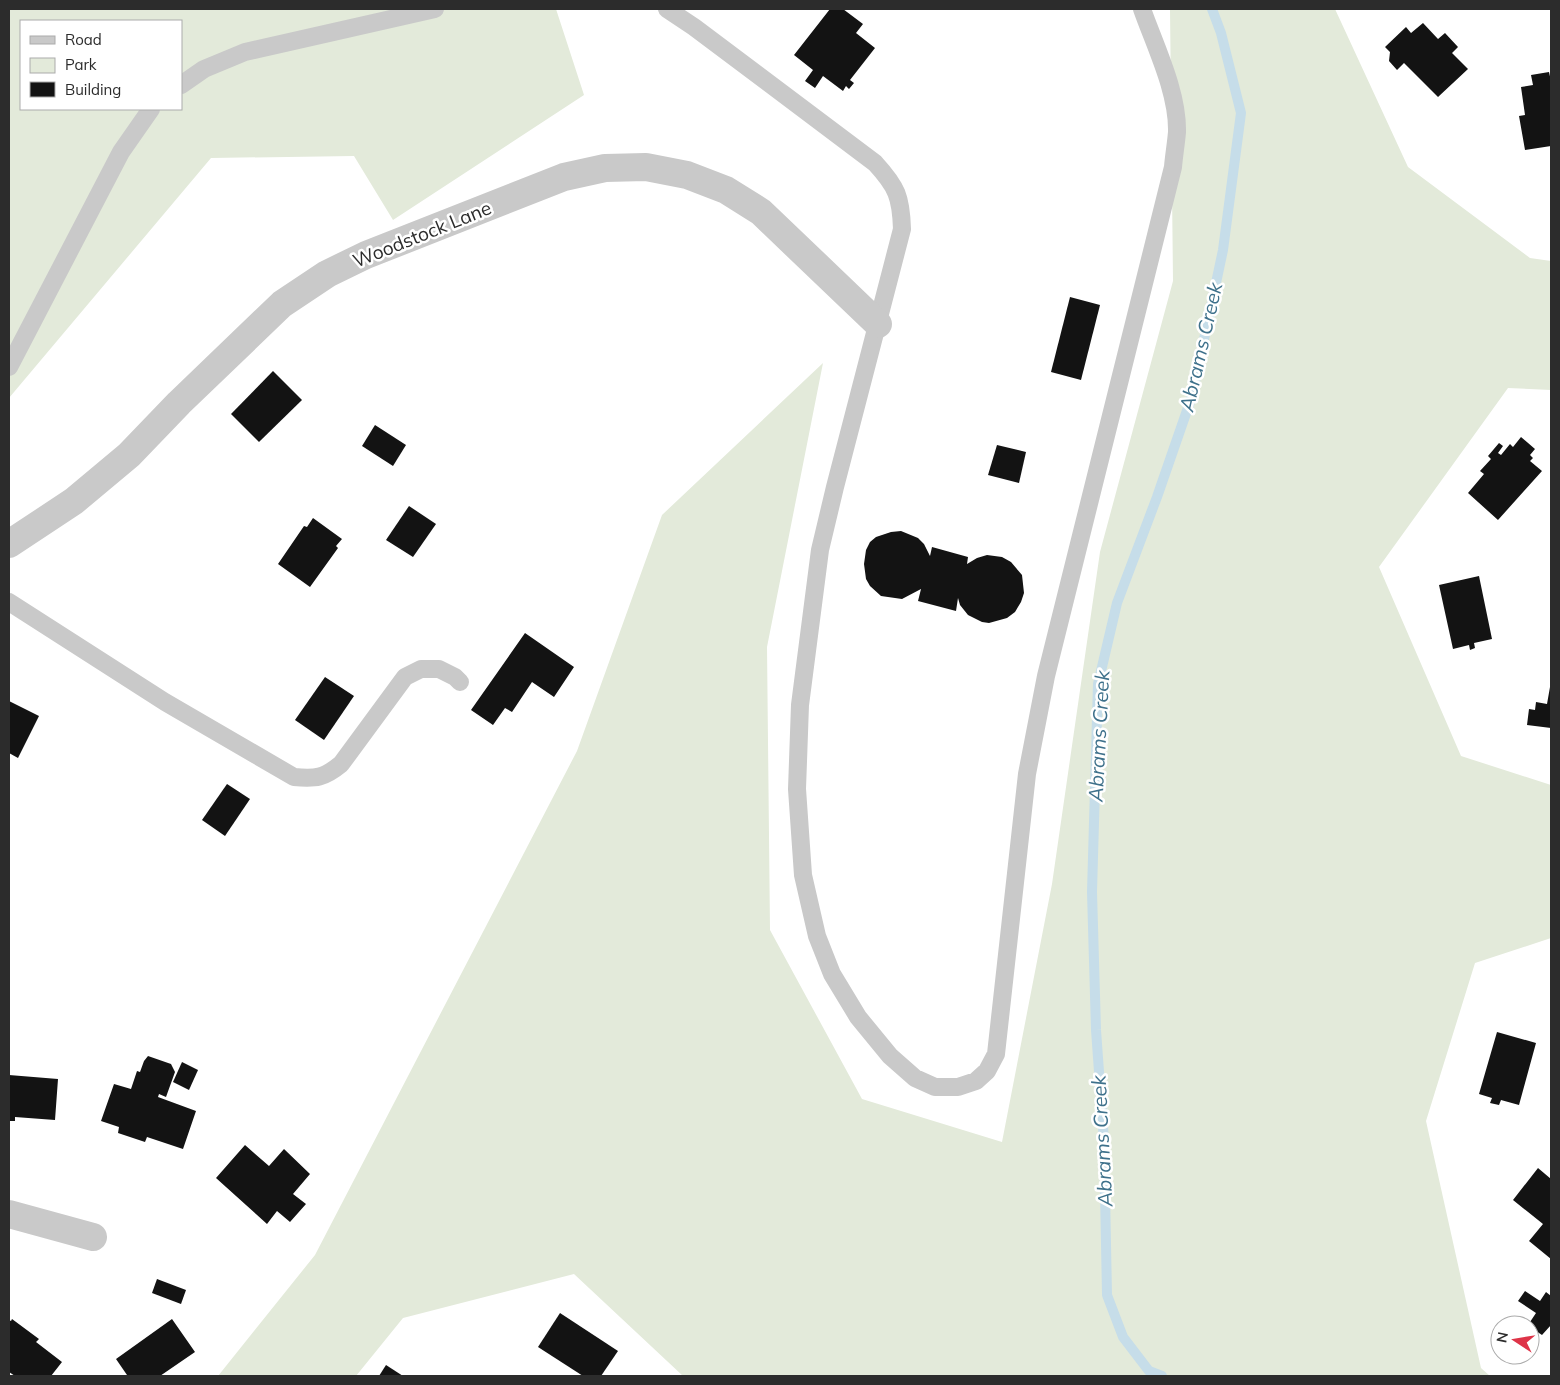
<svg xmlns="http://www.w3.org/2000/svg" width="1560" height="1385" viewBox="0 0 1560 1385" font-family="Mulish,sans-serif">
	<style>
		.green { fill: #e3eada; fill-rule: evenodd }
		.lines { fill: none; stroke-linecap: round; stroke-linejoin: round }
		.stream { stroke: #c6dde9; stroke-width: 10 }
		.building { fill: #131313 }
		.service { stroke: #c9c9c9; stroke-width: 18 }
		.minor { stroke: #c9c9c9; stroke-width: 28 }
		.labels { text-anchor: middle; stroke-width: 5; stroke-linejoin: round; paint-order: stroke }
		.street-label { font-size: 19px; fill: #2c2c2c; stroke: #fff }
		.water-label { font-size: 20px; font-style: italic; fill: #3e718b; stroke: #fff }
	</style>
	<rect width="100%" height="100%" fill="#fff"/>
	<g class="green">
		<path d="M9 9H556L584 95 393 220 354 156 211 158 9 398ZM21 21H181V109H21Z"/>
		<polygon points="1170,9 1335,9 1408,167 1530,258 1551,261 1551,390 1508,388 1379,567 1461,756 1551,785 1551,938 1475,963 1426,1121 1481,1368 1490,1376 683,1376 574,1274 403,1318 356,1376 218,1376 315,1255 577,751 662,515 823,363 767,647 770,930 862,1099 1002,1142 1052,884 1100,552 1173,281"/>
	</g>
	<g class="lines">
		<polyline class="stream" points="1162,1376 1149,1371 1123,1337 1107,1295 1104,1141 1096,1030 1092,892 1098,684 1117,603 1157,497 1192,396 1223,250 1241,113 1221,33 1212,9"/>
	</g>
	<g class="building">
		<polygon points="830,9 843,9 863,24 856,33 875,48 850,80 854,83 849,89 846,86 843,91 823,76 815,88 805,81 813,70 794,55"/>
		<polygon points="1423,23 1438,39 1445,33 1458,47 1452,53 1468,69 1438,97 1404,63 1397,70 1389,61 1390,52 1385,47 1406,27 1411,33"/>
		<polygon points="1549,72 1551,81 1551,146 1525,150 1519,116 1525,115 1521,87 1533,85 1531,75"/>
		<polygon points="1070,297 1100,305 1081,380 1051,372"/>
		<polygon points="273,371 302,400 259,442 231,414"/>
		<polygon points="375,425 406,445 393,466 362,446"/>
		<polygon points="1521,437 1535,449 1530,455 1533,458 1530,461 1542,471 1498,520 1468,493 1484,474 1480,471 1491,459 1488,456 1499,443 1503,446 1498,453 1501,455 1510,444 1513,447"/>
		<polygon points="997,445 1026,452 1019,483 988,475"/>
		<polygon points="409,506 436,524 413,557 386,540"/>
		<polygon points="313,518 342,539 336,546 338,548 310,587 278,564 304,526 307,527"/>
		<polygon points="901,531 918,538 924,544 930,556 932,547 968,557 967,564 977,558 987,555 1002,557 1011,562 1022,575 1024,593 1021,602 1015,612 1007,618 989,623 982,622 968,615 960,605 958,598 956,611 918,601 921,589 902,599 881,596 870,586 866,579 864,564 866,550 870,542 876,537 891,532"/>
		<polygon points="1479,576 1492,639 1474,643 1475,648 1470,650 1469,645 1453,649 1439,585"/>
		<polygon points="525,633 574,667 554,697 532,682 512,712 505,708 493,725 471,710"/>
		<polygon points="325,677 354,696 324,740 295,720"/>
		<polygon points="1550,687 1551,687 1551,728 1527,725 1529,709 1535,710 1536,702 1547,704"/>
		<polygon points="9,701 39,716 18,758 9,753"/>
		<polygon points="227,784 250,799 225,836 202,820"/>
		<polygon points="1497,1032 1536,1043 1519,1105 1501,1100 1499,1105 1490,1103 1492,1098 1479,1094"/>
		<polygon points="148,1056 171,1064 175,1072 166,1097 159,1094 158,1097 196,1111 183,1149 147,1137 145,1142 118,1133 119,1127 101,1121 114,1084 131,1089 137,1071 140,1072 144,1061"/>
		<polygon points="182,1062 198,1070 189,1090 173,1082"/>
		<polygon points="9,1075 58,1079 55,1120 15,1117 15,1121 9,1121"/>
		<polygon points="245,1145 269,1166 284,1149 310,1174 293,1194 306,1204 290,1222 277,1211 267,1224 216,1178"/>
		<polygon points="1538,1168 1551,1179 1551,1259 1529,1241 1543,1224 1513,1200"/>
		<polygon points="157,1279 186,1290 181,1304 152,1293"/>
		<polygon points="1525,1291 1540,1301 1546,1292 1551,1296 1551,1325 1542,1335 1530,1327 1530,1325 1528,1325 1536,1313 1518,1301"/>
		<polygon points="560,1313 618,1351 601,1376 583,1376 538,1347"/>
		<polygon points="12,1319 39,1339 36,1342 62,1362 51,1376 15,1376 9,1372 9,1320 11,1321"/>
		<polygon points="172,1319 195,1352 160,1376 125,1376 127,1375 116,1359"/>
		<polygon points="386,1365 403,1376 379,1376"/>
	</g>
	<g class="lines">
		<g class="service">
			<path d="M667 9 694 27 875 163C897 187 901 197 902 229L835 487 820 550 800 705 797 789 803 875 817 936 832 974 858 1017 890 1056 915 1078 935 1087H958L976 1081 987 1071 996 1054 1027 774 1046 676 1173 167C1174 155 1176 144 1177 132 1178 92 1155 46 1142 9"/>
			<polyline points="181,85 204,69 245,52 435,9"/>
			<polyline points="9,367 121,152 151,109"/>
			<path d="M9 602 165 702 294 777C316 779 324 778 341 764L405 677 421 669H439L455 677 460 682"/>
		</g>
		<g class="minor">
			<polyline points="9,544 74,501 129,455 179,403 282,304 327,274 366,255 564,177 605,168 646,167 687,175 726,190 761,212 878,324"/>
			<polyline points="9,1214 93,1237"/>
		</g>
	</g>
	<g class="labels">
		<g class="street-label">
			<text transform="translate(422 234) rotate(-22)" y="7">Woodstock Lane</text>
		</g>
		<g class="water-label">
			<text transform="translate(1201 347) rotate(-77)" y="7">Abrams Creek</text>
			<text transform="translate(1099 736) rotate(-87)" y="7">Abrams Creek</text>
			<text transform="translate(1102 1141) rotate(-93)" y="7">Abrams Creek</text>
		</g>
	</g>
	<rect width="1560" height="1385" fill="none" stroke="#2c2c2c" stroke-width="20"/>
	<rect x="20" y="20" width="162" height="90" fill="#ffffff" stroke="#ababab"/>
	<rect x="30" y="36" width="25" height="8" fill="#c9c9c9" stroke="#ababab"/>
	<text x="65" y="45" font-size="15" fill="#2c2c2c">Road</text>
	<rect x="30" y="58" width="25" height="15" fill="#e3eada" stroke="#ababab"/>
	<text x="65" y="70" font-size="15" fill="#2c2c2c">Park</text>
	<rect x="30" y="82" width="25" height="15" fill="#131313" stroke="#ababab"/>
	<text x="65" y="95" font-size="15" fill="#2c2c2c">Building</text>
	<g transform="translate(1515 1340) rotate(282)"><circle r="24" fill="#ffffff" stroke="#ababab"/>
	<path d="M0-4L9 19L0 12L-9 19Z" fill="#de3448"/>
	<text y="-8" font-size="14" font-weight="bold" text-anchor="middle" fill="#2c2c2c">N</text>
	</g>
</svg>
